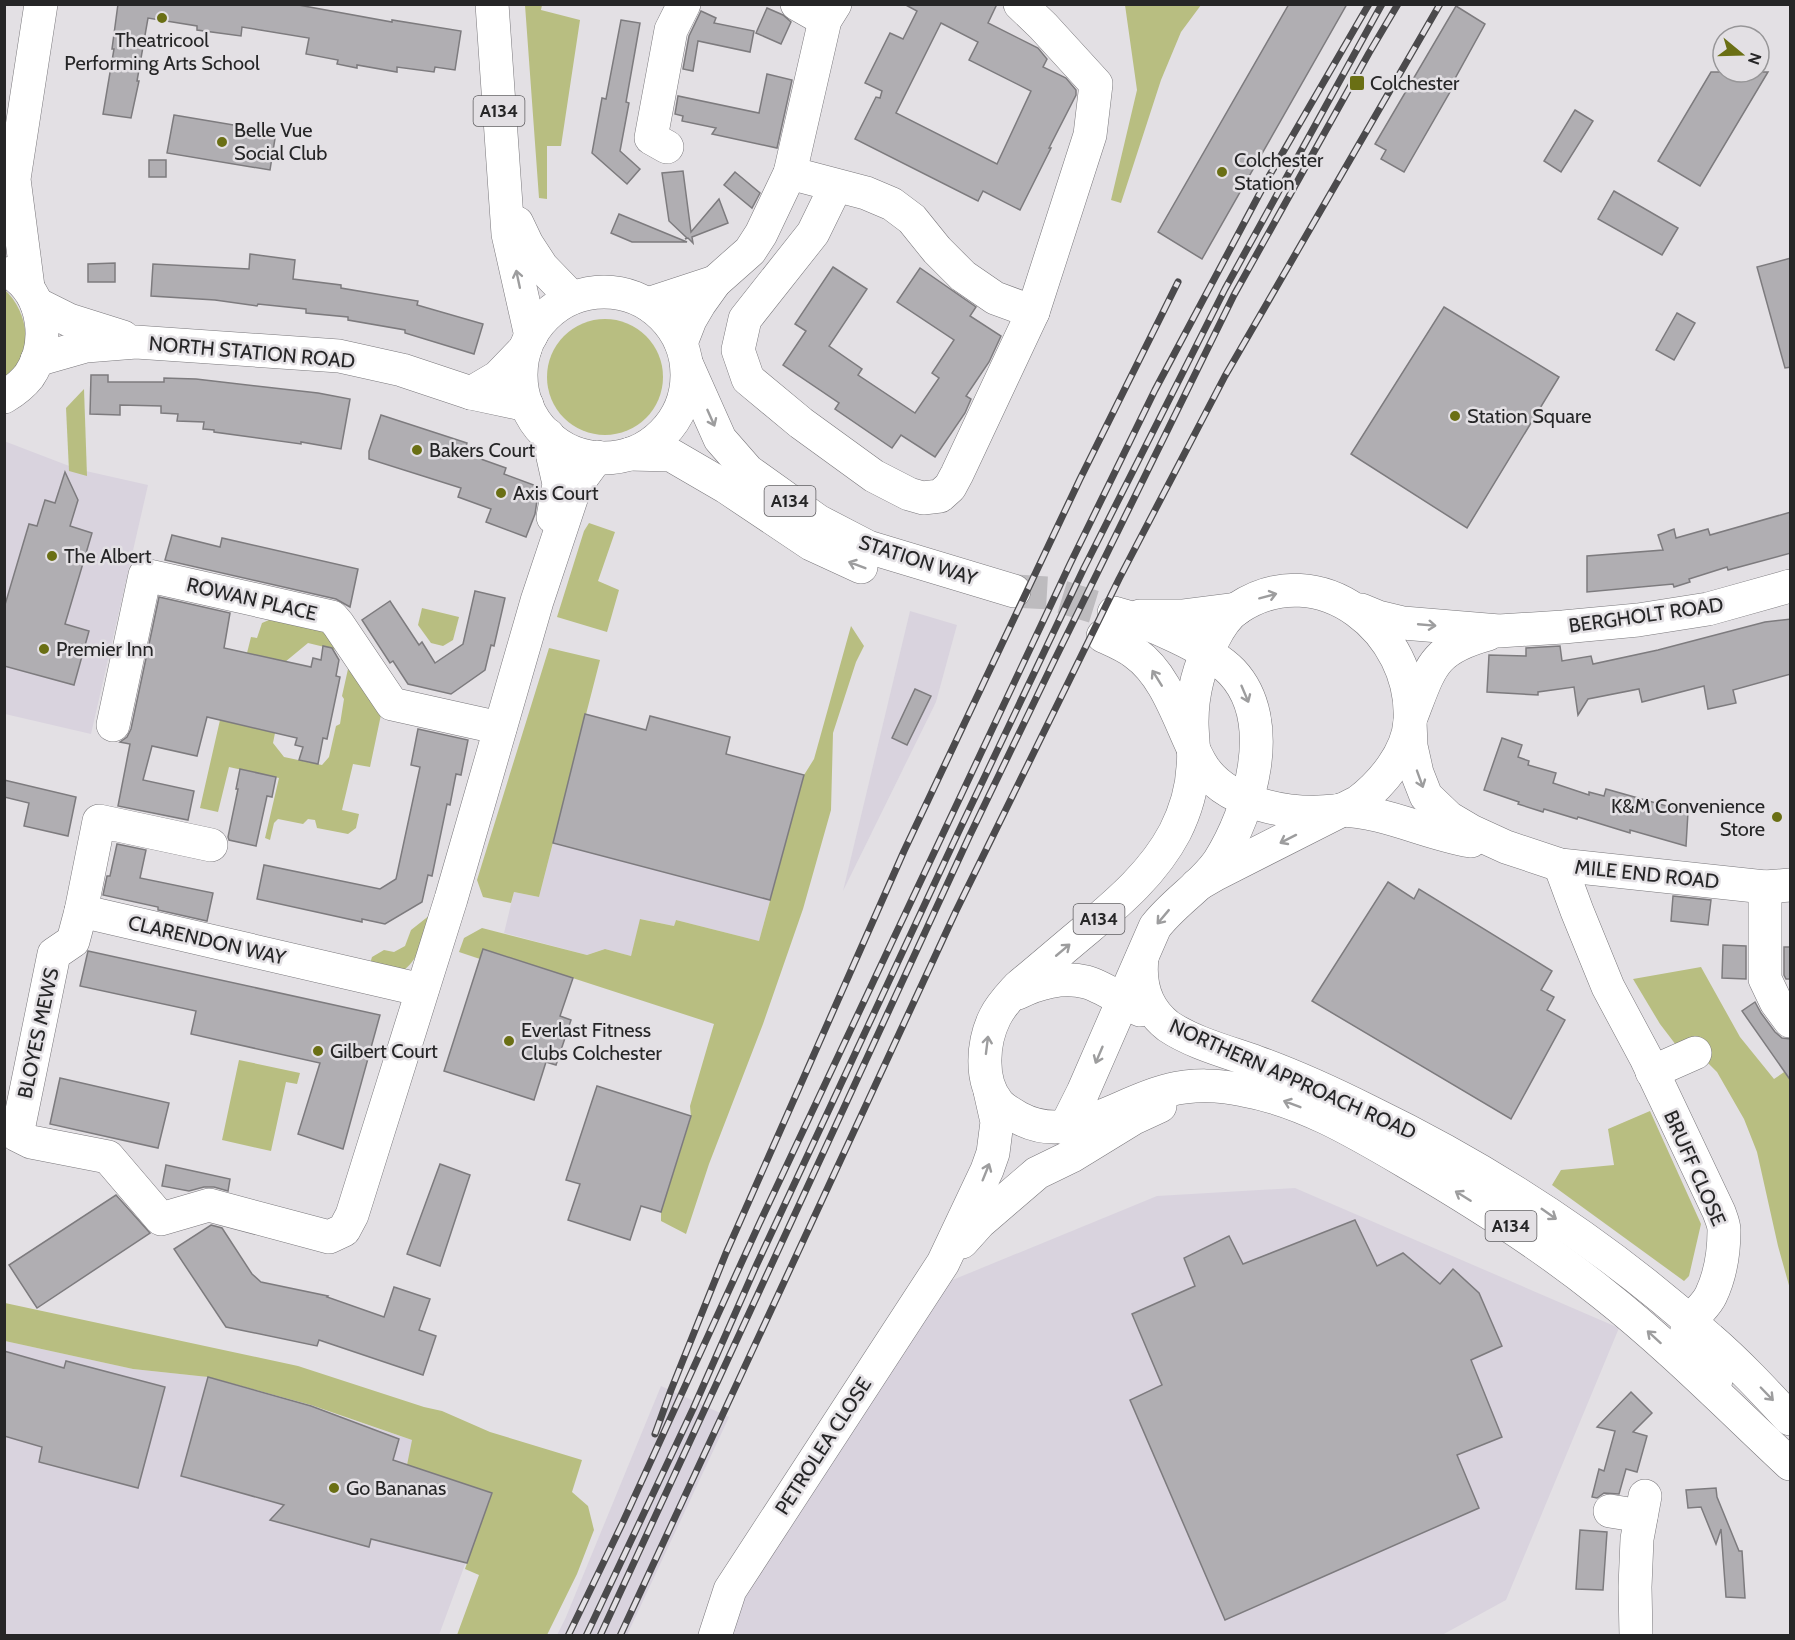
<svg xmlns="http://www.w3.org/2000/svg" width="1795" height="1640" viewBox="0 0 1795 1640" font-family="Cabin,sans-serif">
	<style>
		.built { fill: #d9d3de }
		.green { fill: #b8be81 }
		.building { fill: #b0aeb2; stroke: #7d7b7e; stroke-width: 1.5; fill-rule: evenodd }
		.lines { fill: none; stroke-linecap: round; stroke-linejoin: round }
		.major-tunnel { stroke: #bdbbbe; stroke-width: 33; stroke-dasharray: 33 16; stroke-linecap: butt }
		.minor-casing { stroke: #79777b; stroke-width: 34 }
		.major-casing { stroke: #79777b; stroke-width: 34 }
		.minor { stroke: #fff; stroke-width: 33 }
		.major { stroke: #fff; stroke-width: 33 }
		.rail-casing { stroke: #4b4a4c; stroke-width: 7 }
		.rail { stroke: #e3e0e4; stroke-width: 4.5; stroke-dasharray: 14; stroke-linecap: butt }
		.oneway { stroke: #9d9d9e }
		.poi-dot { fill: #6a6f14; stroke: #e3e0e4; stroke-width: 2 }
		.labels { text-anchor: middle; stroke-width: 5; stroke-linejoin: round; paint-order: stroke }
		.shield { fill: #e3e0e4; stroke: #5f5e60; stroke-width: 1.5 }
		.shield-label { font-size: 18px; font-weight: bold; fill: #262627 }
		.poi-label { font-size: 20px; fill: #262627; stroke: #e3e0e4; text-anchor: start }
		.street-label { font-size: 20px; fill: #262627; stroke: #e3e0e4 }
	</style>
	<rect width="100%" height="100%" fill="#e3e0e4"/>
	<g class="built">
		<polygon points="4,441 77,469 148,485 91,734 5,714"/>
		<polygon points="910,611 957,625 936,702 843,891"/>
		<polygon points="553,843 770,900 759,941 676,920 674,926 641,919 631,956 605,949 587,955 504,933 514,892 539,897"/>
		<polygon points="1295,1188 1619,1328 1506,1600 1442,1635 696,1636 933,1288 1157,1196"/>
		<polygon points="5,1341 133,1369 208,1377 309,1405 412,1440 491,1494 439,1635 5,1636"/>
		<polygon points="661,1386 729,1417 627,1635 557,1635 566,1617"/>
	</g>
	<g class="green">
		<polygon points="525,5 542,5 541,10 580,20 561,146 547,146 547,199 539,198"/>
		<polygon points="1125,5 1201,5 1181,32 1161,80 1121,203 1111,200 1137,90"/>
		<path d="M4 289C30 313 35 356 4 379Z"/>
		<circle cx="605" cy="377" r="58"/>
		<polygon points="84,389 87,476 69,471 66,408"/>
		<polygon points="589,523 615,532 598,581 619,590 607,632 557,617 584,531"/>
		<polygon points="422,608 459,617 453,640 443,646 431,643 418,625"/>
		<polygon points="288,617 330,628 380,702 382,710 370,767 353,764 342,810 359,814 356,828 348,834 317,828 315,820 308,819 303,824 278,819 274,823 270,840 265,838 279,778 229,767 218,812 200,808 220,720 275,733 273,743 284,757 322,765 329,757 336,726 340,724 344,699 342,696 350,660 345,652 308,643 285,662 247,653 251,637 257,638 262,623 269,620 286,623"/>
		<polygon points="851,626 864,646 856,662 833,733 831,810 803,909 763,1024 709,1164 686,1234 661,1221 661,1212 691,1117 690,1106 714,1024 483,949 480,959 459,952 464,938 482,928 587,955 605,949 631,956 640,919 674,926 676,920 759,941 804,775 814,759"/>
		<polygon points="549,648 600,660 539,897 514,892 511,903 483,897 477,880"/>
		<path d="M430 915C424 935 421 957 404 970L369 967 372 957 384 950 394 952 405 946 411 930Z"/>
		<polygon points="1701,967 1740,1037 1774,1079 1790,1068 1790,1289 1778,1246 1757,1152 1744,1119 1717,1072 1705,1060 1676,1045 1660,1024 1633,979"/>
		<polygon points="239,1060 300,1073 297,1084 286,1082 271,1151 222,1140"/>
		<polygon points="1650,1111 1701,1224 1689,1276 1684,1281 1552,1185 1561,1170 1614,1165 1608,1129"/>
		<polygon points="5,1303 298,1366 424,1407 442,1411 490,1432 582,1460 572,1492 588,1506 594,1530 577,1574 547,1635 457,1635 479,1575 465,1569 491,1494 407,1465 412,1440 311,1405 208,1377 133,1369 5,1341"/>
	</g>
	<g class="building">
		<polygon points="118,4 293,4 392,22 392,20 461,31 455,70 435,67 434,72 397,67 397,72 357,65 357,68 337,64 338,60 306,54 309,38 242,27 241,36 197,30 197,26 148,18 137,81 139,81 131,118 103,114 114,49 112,49"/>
		<path d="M904 4H997L988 23 1038 48 1047 59 1043 67 1066 78 1076 90V95L1049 148H1051L1020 210 983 191 978 201 855 139 876 97 880 98 882 91 865 83 890 33 903 39 917 11ZM941 23 978 42 969 60 1031 91 997 164 896 113Z"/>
		<polygon points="1289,4 1347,4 1202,259 1158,232"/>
		<polygon points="1456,6 1485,24 1452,84 1454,85 1404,172 1381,159 1386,150 1375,144"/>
		<polygon points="767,8 783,15 791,22 781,44 756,33"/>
		<polygon points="701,11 716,18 714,23 754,31 750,52 698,41 693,71 683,69 689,36"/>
		<polygon points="621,20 640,23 626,102 629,103 620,151 640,169 627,184 592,153 602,98 606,99"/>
		<polygon points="1711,72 1768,72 1700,186 1658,161"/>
		<polygon points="767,74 792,80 777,148 712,134 716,128 682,121 683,116 675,114 678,96 759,113"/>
		<polygon points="1575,110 1593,121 1561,172 1544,161"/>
		<polygon points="174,115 276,132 270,170 167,153"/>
		<rect x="149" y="160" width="17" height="17"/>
		<polygon points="683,171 691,232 719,199 728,223 692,237 693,243 688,238 685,239 687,238 669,221 662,173"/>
		<polygon points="735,172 760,193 752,208 724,185"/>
		<polygon points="1614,191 1678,228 1662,255 1598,219"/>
		<polygon points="619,214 687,242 632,242 611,233"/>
		<polygon points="250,254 295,260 293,279 341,285 341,288 418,301 417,305 483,324 474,354 405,333 405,330 348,320 348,317 306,313 306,309 258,304 257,306 215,300 151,296 153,264 249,269"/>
		<polygon points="1791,258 1791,367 1785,368 1757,267"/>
		<polygon points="115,263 115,282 88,282 88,264"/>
		<polygon points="833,267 867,289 829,346 862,369 858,375 915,413 939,378 932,373 954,340 897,302 920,268 976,307 970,316 1001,336 989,362 966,396 971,399 965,413 935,457 901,435 892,448 835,409 839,403 783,365 806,331 795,324"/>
		<polygon points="1444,307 1559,377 1467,528 1351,454"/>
		<polygon points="1677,313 1695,323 1674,360 1656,350"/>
		<polygon points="91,375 108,375 108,382 164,382 164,378 196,379 318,393 350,399 341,449 301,442 301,444 214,432 214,430 203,429 204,422 177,421 178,414 161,413 161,406 120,405 120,415 90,414"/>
		<polygon points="381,415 467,443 464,453 506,468 504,474 539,487 535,514 526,537 486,522 491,509 458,497 461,488 369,459 369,451"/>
		<polygon points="65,472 78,500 70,526 92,533 65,624 89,631 74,685 4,666 4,608 29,524 37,526 45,500 55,503"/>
		<polygon points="1791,512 1791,553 1728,570 1727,567 1689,579 1690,582 1674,587 1673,584 1587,592 1587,556 1663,550 1658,535 1674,529 1676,538 1708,529 1710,535"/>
		<polygon points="172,535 220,547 222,538 358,569 350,607 336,599 165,560"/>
		<polygon points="475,591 505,598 494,646 491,645 485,670 451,694 408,684 393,661 390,663 362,620 390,601 419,645 422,642 435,663 463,644"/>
		<polygon points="159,597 230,613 224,648 311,667 313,658 321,660 323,646 332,648 339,660 336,676 340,677 327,739 323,738 318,764 299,760 303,747 295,745 297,738 207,717 197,756 152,746 143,780 194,791 188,820 118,806 130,744 120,742 127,737 131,729"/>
		<polygon points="1791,619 1791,674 1733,690 1736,703 1708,709 1704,686 1642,702 1639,689 1588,699 1578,715 1574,687 1538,692 1538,695 1487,692 1489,655 1526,656 1526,648 1560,646 1562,661 1591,656 1593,664 1658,650 1765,622"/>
		<polygon points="915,689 931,696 907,745 892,738"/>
		<polygon points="585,714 646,730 650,716 730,737 726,754 804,775 770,900 553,843"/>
		<polygon points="418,729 468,740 461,775 456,774 450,805 447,804 432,876 428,875 422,902 385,924 362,919 362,922 257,899 264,865 380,889 396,879 420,767 411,765"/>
		<polygon points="1502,738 1522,745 1518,757 1529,761 1528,765 1556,773 1553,783 1589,795 1589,792 1604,796 1606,789 1688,812 1686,846 1630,830 1630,833 1578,817 1577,819 1544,809 1543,812 1518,804 1519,802 1484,790"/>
		<polygon points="240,769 276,777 272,797 267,796 256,846 229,840 228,837 238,789 236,789"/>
		<polygon points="4,780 76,797 68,836 24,826 29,803 4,797"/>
		<polygon points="117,844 146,850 140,878 213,893 207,921 158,910 158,907 103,895 107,876 110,876"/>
		<polygon points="1388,882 1414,899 1419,889 1552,971 1541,990 1554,997 1547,1010 1565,1020 1511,1119 1312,1001"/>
		<polygon points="1673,896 1711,900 1708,925 1671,921"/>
		<polygon points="1723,945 1746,946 1746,979 1722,978"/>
		<polygon points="1784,947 1791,947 1791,979 1786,979 1784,975"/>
		<polygon points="483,949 573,978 560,1016 571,1020 556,1065 546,1062 534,1100 444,1071"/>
		<polygon points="88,951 380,1015 343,1149 298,1134 320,1063 191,1034 196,1011 80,986"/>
		<polygon points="1755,1002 1761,1013 1775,1032 1782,1038 1791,1039 1791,1081 1742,1011"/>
		<polygon points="60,1078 169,1103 158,1148 50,1124"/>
		<polygon points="597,1086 691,1116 661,1212 641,1206 630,1240 568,1220 580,1184 566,1180"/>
		<polygon points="440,1164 470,1175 440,1266 407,1254"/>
		<polygon points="166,1165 230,1179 228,1191 214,1187 204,1187 189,1191 162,1186"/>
		<polygon points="116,1195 150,1233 37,1308 9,1265"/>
		<polygon points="1355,1220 1377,1266 1403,1253 1440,1284 1453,1269 1479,1293 1502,1346 1471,1360 1502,1437 1457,1455 1479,1508 1225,1620 1130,1400 1162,1385 1132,1314 1195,1286 1184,1258 1229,1236 1243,1264"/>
		<polygon points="211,1225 222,1228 252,1274 261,1282 328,1296 327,1297 384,1317 394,1287 430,1299 419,1330 436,1336 423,1375 319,1340 317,1346 226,1327 174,1249"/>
		<polygon points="4,1351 64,1368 66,1361 165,1387 138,1488 39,1462 42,1447 4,1436"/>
		<polygon points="208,1377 311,1406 399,1439 393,1460 492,1493 467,1563 371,1539 369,1547 270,1520 284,1505 181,1476"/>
		<polygon points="1631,1392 1652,1413 1633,1432 1647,1436 1637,1472 1626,1469 1619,1494 1604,1493 1597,1498 1592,1497 1599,1469 1604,1471 1615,1431 1597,1427"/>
		<polygon points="1716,1488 1717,1497 1739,1551 1742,1551 1745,1598 1726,1597 1721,1529 1716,1544 1701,1507 1688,1508 1686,1490"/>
		<polygon points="1580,1530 1607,1532 1603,1590 1576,1589"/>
	</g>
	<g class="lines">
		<polyline class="major-tunnel" points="1014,591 1049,593 1114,613"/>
		<defs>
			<g id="minor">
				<polyline points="797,4 825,20"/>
				<polyline points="667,147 651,138 671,30 684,4"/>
				<polyline points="790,173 866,193 892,204 912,219 937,250 963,276 995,298 1033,312"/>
				<polyline points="836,186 813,233 745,319 738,350 748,379 801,423 874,476 909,494 923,498 940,496 950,487 957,474 1033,312 1090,135 1096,84 1043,26 1020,4"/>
				<polyline points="37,304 69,320 123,337"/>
				<polyline points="648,304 715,282"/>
				<polyline points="681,343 690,320 700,303 715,282 750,251 761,234 790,173 825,20 835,4"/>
				<polyline points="37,360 86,346 136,342 339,356 402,370 471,393 527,405"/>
				<polyline points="471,393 498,377 525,349"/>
				<polyline points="548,435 559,484 553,517"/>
				<polyline points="1410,722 1411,746 1417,773 1426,796 1449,818 1471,831 1506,847 1560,865 1765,887 1790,885"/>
				<polyline points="113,725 145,575 332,617 338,624 392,704 500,728"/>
				<path d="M1340 810C1385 811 1427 834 1471 841"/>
				<polyline points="211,845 99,821 81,911 422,990"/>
				<path d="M1560 865 1577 911 1608 987 1646 1058 1719 1212C1721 1218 1724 1224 1724 1230 1724 1251 1720 1276 1711 1295 1703 1313 1678 1321 1689 1348 1694 1360 1708 1370 1716 1380"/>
				<polyline points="1765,887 1765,979 1776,1002 1790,1021"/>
				<polyline points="81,911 73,941 54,954 17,1135 31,1142 108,1157 161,1219 209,1205 329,1237 344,1230 352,1215 451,899 537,601 575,487 597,457"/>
				<polyline points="1652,1072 1695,1053"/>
				<polyline points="962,1242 980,1222 1037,1173 1072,1156 1134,1118 1160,1106"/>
				<polyline points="1610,1511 1641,1516"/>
				<polyline points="715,1636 730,1590 943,1263 987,1170 993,1153 997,1122 990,1091"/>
				<polyline points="1636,1636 1635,1587 1637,1539 1645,1496"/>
			</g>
			<g id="major">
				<polyline points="492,4 508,234 531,336"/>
				<polyline points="517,223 527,244 542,267 572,298"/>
				<polyline points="28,287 14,179 41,4"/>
				<circle cx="604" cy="375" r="83"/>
				<polyline points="687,365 720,439 748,471 818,521 868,547 1014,591"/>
				<path d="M4 397C14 391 22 385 29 376 51 344 45 294 11 273"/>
				<polyline points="630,454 671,455 726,487 811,544 861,567"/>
				<polyline points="1361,610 1378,617 1403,623 1499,631 1563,627 1638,620 1708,609 1790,586"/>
				<polyline points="1140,616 1182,616 1237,609"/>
				<path d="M1103 636C1114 641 1126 646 1135 653 1169 677 1181 728 1200 762 1223 805 1292 816 1335 811"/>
				<path d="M1412 715C1431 666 1433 649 1488 634"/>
				<path d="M1197 885 1216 874 1358 802C1382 784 1408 753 1410 721 1415 632 1320 554 1238 608 1227 615 1219 628 1213 640 1199 666 1192 692 1192 722 1192 737 1195 752 1193 767 1192 790 1185 812 1175 832 1154 872 1120 901 1087 929 1064 948 1041 968 1018 987 1009 997 1001 1005 995 1017 983 1041 979 1080 998 1103 1003 1109 1012 1114 1019 1118 1071 1146 1118 1102 1169 1090 1192 1084 1220 1085 1243 1090 1302 1100 1357 1133 1408 1163 1475 1202 1541 1244 1602 1293 1668 1345 1728 1406 1790 1464"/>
				<path d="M1142 958C1139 984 1146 1009 1168 1026 1193 1043 1228 1052 1256 1062 1295 1076 1332 1093 1368 1111 1492 1171 1608 1247 1710 1339 1739 1364 1764 1391 1790 1419"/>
				<path d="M1018 993C1037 983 1063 976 1086 982 1104 987 1123 1001 1140 1010"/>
				<path d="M1065 1128 1083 1092 1155 927C1174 902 1202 886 1219 861 1250 812 1278 721 1232 672 1210 649 1146 621 1114 613"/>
			</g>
		</defs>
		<use href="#minor" class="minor-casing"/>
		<use href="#major" class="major-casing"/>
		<use href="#minor" class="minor"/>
		<use href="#major" class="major"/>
		<defs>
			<g id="rail">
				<polyline points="655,1434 671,1390 726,1253 904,851 1080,479 1178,282"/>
				<polyline points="568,1636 623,1522 761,1220 1070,564 1155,390 1268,178 1369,4"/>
				<polyline points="586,1636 693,1409 756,1266 958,833 1084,568 1225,289 1382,4"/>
				<polyline points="600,1636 969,837 1054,661 1234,295 1369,53 1398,4"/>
				<polyline points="620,1636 956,911 1119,579 1225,376 1440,4"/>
			</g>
		</defs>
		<use href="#rail" class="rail-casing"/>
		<use href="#rail" class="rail"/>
	</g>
	<defs><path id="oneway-shaft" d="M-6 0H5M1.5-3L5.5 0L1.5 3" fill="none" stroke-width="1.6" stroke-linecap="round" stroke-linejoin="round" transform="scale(1.5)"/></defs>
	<g class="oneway">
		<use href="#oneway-shaft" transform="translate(518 279) rotate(-102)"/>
		<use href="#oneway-shaft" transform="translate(711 418) rotate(66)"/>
		<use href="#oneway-shaft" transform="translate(857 565) rotate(-159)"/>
		<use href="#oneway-shaft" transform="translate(1268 596) rotate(-15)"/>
		<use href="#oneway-shaft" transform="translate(1427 625) rotate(5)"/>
		<use href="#oneway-shaft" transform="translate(1157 678) rotate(-122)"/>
		<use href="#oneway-shaft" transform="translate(1245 694) rotate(67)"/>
		<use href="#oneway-shaft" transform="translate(1420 779) rotate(70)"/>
		<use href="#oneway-shaft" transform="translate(1288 839) rotate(153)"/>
		<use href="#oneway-shaft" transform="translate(1163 917) rotate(130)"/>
		<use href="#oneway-shaft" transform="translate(1063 950) rotate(-40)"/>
		<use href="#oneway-shaft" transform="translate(987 1045) rotate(-83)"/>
		<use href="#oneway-shaft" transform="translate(1099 1055) rotate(113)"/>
		<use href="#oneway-shaft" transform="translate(1292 1104) rotate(-159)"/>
		<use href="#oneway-shaft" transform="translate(986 1172) rotate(-68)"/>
		<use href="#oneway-shaft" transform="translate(1463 1196) rotate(-148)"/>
		<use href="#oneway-shaft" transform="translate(1549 1214) rotate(35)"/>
		<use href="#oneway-shaft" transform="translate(1654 1337) rotate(-138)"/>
		<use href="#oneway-shaft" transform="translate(1767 1394) rotate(46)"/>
	</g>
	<g class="poi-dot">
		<circle cx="162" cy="18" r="6"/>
		<rect x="1349" y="75" width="16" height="16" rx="3"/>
		<circle cx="222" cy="142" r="6"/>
		<circle cx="1222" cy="172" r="6"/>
		<circle cx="1455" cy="416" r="6"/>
		<circle cx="417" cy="450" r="6"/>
		<circle cx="501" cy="493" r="6"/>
		<circle cx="52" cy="556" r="6"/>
		<circle cx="44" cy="649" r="6"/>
		<circle cx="1777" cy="817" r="6"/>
		<circle cx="509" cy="1041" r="6"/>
		<circle cx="318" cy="1051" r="6"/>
		<circle cx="334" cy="1488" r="6"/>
	</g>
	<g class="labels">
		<g class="shield">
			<rect x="473.5" y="96" width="51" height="30" rx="4.5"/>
			<rect x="764.5" y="486" width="51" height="30" rx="4.5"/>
			<rect x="1073.5" y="904" width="51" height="30" rx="4.5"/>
			<rect x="1485.5" y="1211" width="51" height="30" rx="4.5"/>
		</g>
		<g class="shield-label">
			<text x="499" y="117">A134</text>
			<text x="790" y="507">A134</text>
			<text x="1099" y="925">A134</text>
			<text x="1511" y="1232">A134</text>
		</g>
		<g class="poi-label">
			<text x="162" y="47" text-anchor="middle">Theatricool<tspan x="162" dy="23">Performing Arts School</tspan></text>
			<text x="1370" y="90">Colchester</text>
			<text x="234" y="137">Belle Vue<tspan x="234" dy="23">Social Club</tspan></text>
			<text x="1234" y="167">Colchester<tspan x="1234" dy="23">Station</tspan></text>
			<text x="1467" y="423">Station Square</text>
			<text x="429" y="457">Bakers Court</text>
			<text x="513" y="500">Axis Court</text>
			<text x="64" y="563">The Albert</text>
			<text x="56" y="656">Premier Inn</text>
			<text x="1765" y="813" text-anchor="end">K&amp;M Convenience<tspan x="1765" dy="23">Store</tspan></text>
			<text x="521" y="1037">Everlast Fitness<tspan x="521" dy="23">Clubs Colchester</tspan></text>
			<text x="330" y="1058">Gilbert Court</text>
			<text x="346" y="1495">Go Bananas</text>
		</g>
		<g class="street-label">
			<text transform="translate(252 352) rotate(5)" y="7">NORTH STATION ROAD</text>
			<text transform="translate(918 560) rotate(18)" y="7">STATION WAY</text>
			<text transform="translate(252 599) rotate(13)" y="7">ROWAN PLACE</text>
			<text transform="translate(1646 615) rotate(-8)" y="7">BERGHOLT ROAD</text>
			<text transform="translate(1647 874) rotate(6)" y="7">MILE END ROAD</text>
			<text transform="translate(207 940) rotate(13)" y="7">CLARENDON WAY</text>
			<text transform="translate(38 1033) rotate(-78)" y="7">BLOYES MEWS</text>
			<text transform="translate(1293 1079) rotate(24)" y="7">NORTHERN APPROACH ROAD</text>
			<text transform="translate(1695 1168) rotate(66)" y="7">BRUFF CLOSE</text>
			<text transform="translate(823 1446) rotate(-57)" y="7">PETROLEA CLOSE</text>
		</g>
	</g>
	<rect width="1795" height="1640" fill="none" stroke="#262627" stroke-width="12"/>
	<g transform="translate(1741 54) rotate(109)"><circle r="28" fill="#e3e0e4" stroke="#979698" stroke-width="1.5"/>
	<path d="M0-4.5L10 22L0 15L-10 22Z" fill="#6a6f14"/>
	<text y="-9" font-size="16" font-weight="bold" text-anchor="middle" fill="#262627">N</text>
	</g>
</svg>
